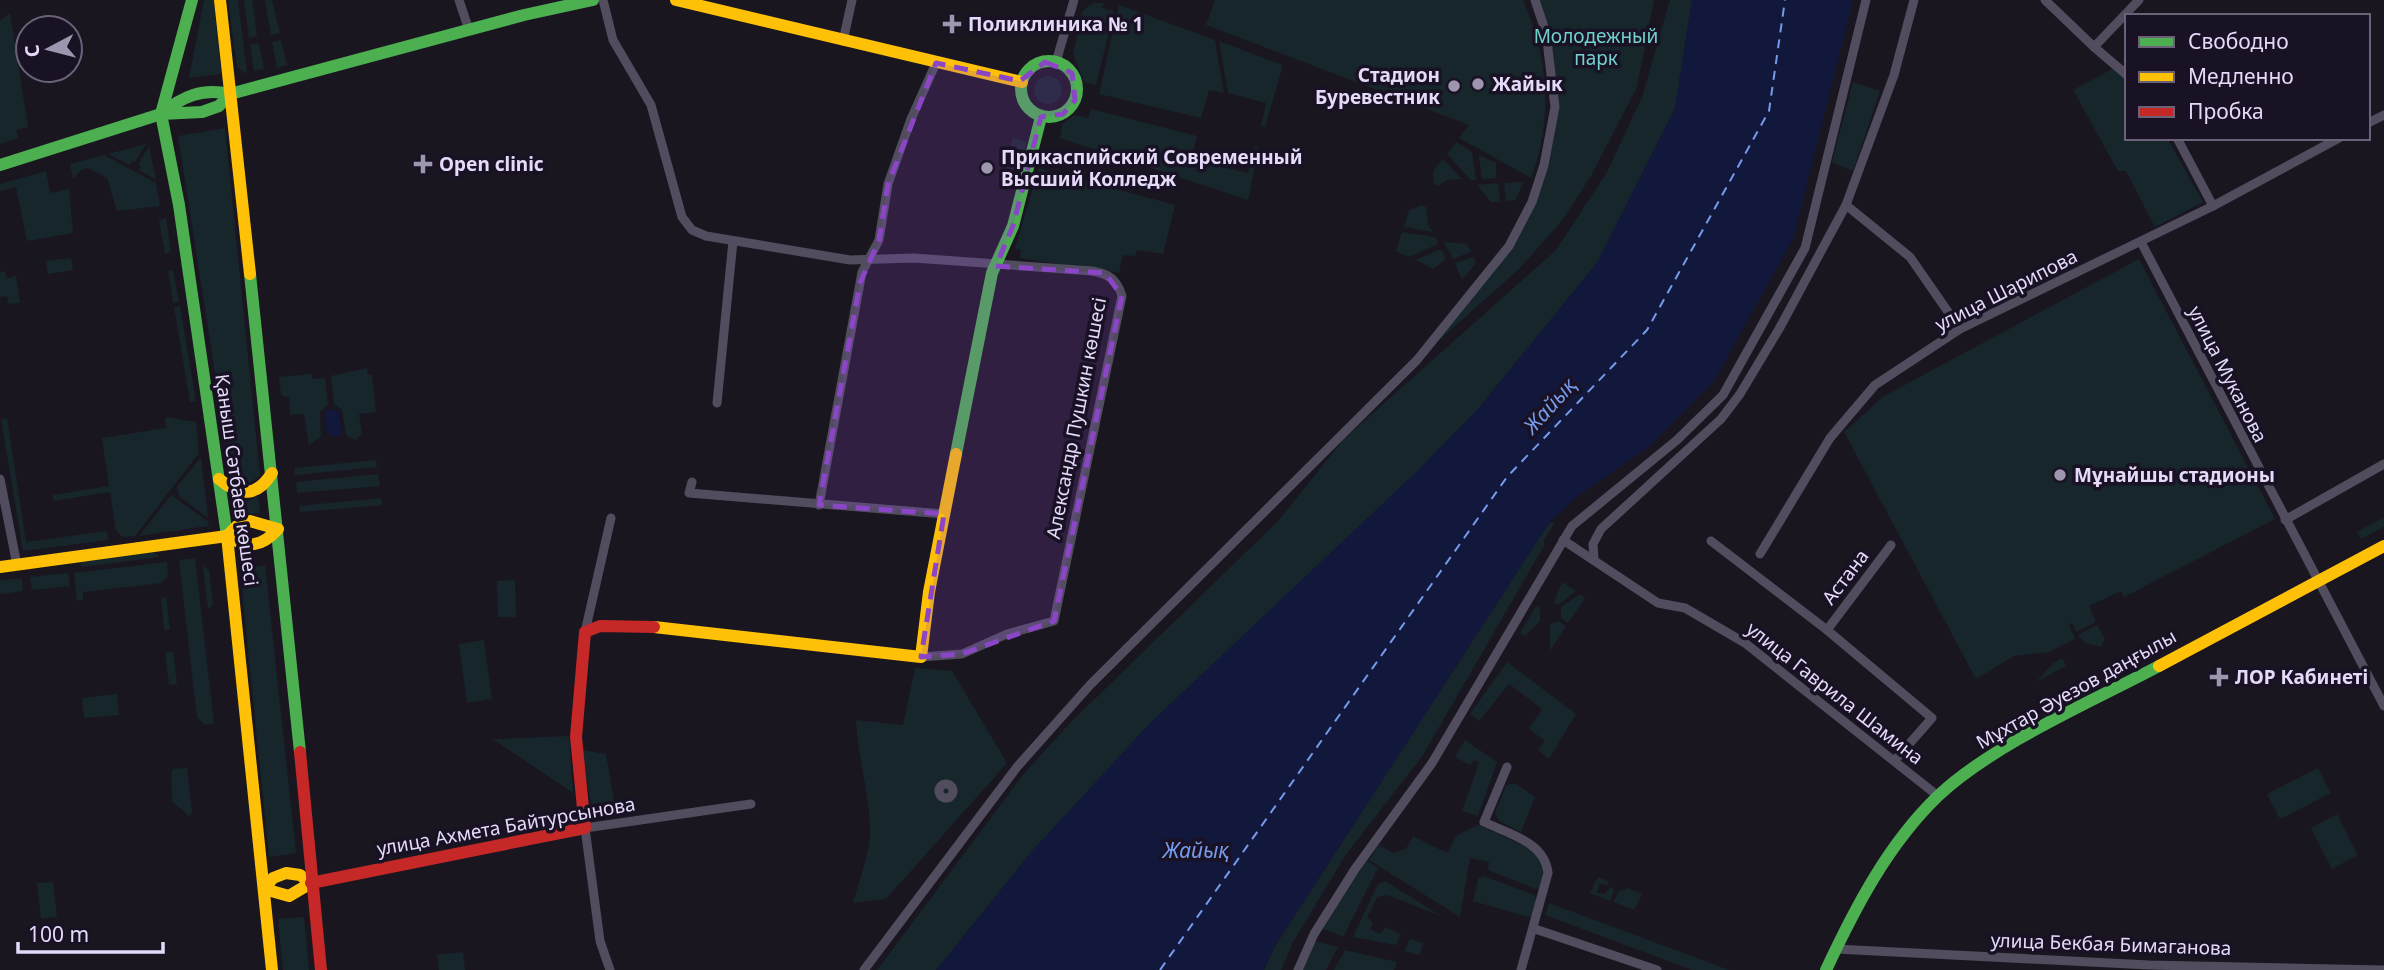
<svg xmlns="http://www.w3.org/2000/svg" width="2384" height="970" viewBox="0 0 2384 970" font-family="'Noto Sans',sans-serif">
	<style>
		.green { fill: #17262b }
		.water { fill: #12183b }
		.lines { fill: none; stroke-linecap: round; stroke-linejoin: round }
		.ferry { stroke: #769bec; stroke-width: 2; stroke-dasharray: 9 7; stroke-linecap: butt }
		.street { stroke: #514d5f; stroke-width: 9 }
		.fast { stroke: #4caf50; stroke-width: 12 }
		.slow { stroke: #ffc107; stroke-width: 12 }
		.jam { stroke: #c62828; stroke-width: 12 }
		.marked { fill: #8b46c8; fill-opacity: 0.2; stroke: #8b46c8; stroke-width: 5; stroke-dasharray: 14 9; stroke-linejoin: round }
		.poi-dot { fill: #9e95ae; stroke: #191224; stroke-width: 2.5 }
		.labels { text-anchor: middle; stroke-width: 7; stroke-linejoin: round; paint-order: stroke }
		.poi-label { font-size: 19px; font-weight: bold; fill: #e5dafa; stroke: #191224; text-anchor: start }
		.park-label { font-size: 19px; fill: #70d1ce; stroke: #191224 }
		.street-label { font-size: 19px; fill: #e5dafa; stroke: #191224 }
		.water-label { font-size: 21px; font-style: italic; fill: #769bec; stroke: #191224 }
	</style>
	<rect width="100%" height="100%" fill="#1a1620"/>
	<g class="green">
		<polygon points="204,0 214,0 221,74 189,78"/>
		<polygon points="228,0 238,0 247,74 237,68"/>
		<polygon points="244,0 252,0 257,36 249,38"/>
		<polygon points="265,0 272,0 280,33 271,35"/>
		<path d="M1215 0H1523C1549 56 1553 120 1531 178L1459 138 1469 125 1206 25Z"/>
		<polygon points="1535,0 1654,0 1637,87 1591,176 1561,222 1519,269 1417,360 1491,266 1532,202 1551,127 1553,78"/>
		<polygon points="1670,0 1692,0 1675,108 1597,263 1477,410 936,970 877,970 1022,776 1068,725 1279,520 1344,439 1556,250 1607,172 1642,97"/>
		<polygon points="1093,3 1104,3 1102,8 1114,11 1096,85 1084,82 1073,54 1082,11"/>
		<polygon points="1119,5 1215,40 1224,93 1209,90 1201,118 1099,94"/>
		<polygon points="10,13 28,127 16,130 18,138 0,144 0,21"/>
		<polygon points="281,40 287,65 277,68 272,42"/>
		<polygon points="1219,41 1283,65 1265,127 1261,126 1266,103 1228,93"/>
		<polygon points="259,43 264,69 254,71 250,45"/>
		<polygon points="2114,68 2127,79 2127,138 2167,138 2203,202 2155,227 2126,171 2118,171 2073,90"/>
		<circle cx="1048" cy="90" r="14"/>
		<polygon points="1853,82 1880,91 1853,171 1832,162"/>
		<polygon points="1091,109 1197,136 1191,160 1248,173 1255,147 1259,148 1248,200 1060,138 1062,124 1074,115 1088,118"/>
		<polygon points="225,128 260,476 247,484 236,481 231,475 178,136"/>
		<polygon points="1013,138 1027,142 1016,185 1001,182"/>
		<polygon points="1456,142 1472,152 1476,180 1471,180 1447,154"/>
		<polygon points="146,144 135,162 132,161 129,165 108,154"/>
		<polygon points="149,146 156,180 139,170 141,166 138,164"/>
		<polygon points="104,155 156,183 160,206 117,211 107,178 88,168 81,170 73,179 70,164"/>
		<polygon points="1479,155 1496,163 1496,178 1482,179"/>
		<polygon points="1443,159 1462,179 1447,180 1437,186 1434,183 1433,171"/>
		<polygon points="1039,168 1175,205 1163,254 1137,250 1135,256 1123,255 1119,273 1020,258 1021,250 1015,248"/>
		<polygon points="46,171 50,193 69,189 73,233 27,241 16,187 0,191 0,184"/>
		<polygon points="1524,182 1515,200 1506,201 1504,183"/>
		<polygon points="1498,183 1500,202 1491,202 1477,185"/>
		<polygon points="1421,205 1426,207 1428,225 1433,232 1404,227 1409,210"/>
		<polygon points="166,218 171,252 165,254 159,221"/>
		<polygon points="1402,232 1435,237 1438,244 1409,257 1396,251"/>
		<polygon points="1444,242 1467,244 1471,252 1453,259"/>
		<polygon points="1441,249 1446,259 1433,269 1416,260"/>
		<polygon points="1473,257 1476,263 1462,280 1455,263"/>
		<polygon points="71,258 73,270 48,274 46,261"/>
		<polygon points="2139,259 2275,519 2124,597 2121,591 2089,606 2096,622 2076,632 2072,623 2069,624 2075,639 2049,652 2014,656 1976,679 1844,432 1884,396"/>
		<polygon points="173,270 179,302 173,303 168,271"/>
		<polygon points="5,271 7,278 16,276 20,303 8,304 7,296 0,297 0,272"/>
		<polygon points="180,306 196,401 190,402 174,307"/>
		<polygon points="367,368 368,375 372,375 376,412 359,414 362,434 355,440 346,435 342,410 334,404 331,376"/>
		<polygon points="312,374 313,379 325,378 328,405 320,412 321,436 309,445 304,414 290,415 289,398 281,395 279,377"/>
		<polygon points="165,417 196,422 199,453 135,536 123,537 116,531 110,492 53,501 53,495 109,486 102,438 166,428"/>
		<polygon points="7,418 26,542 107,531 108,540 23,551 1,419"/>
		<polygon points="201,457 208,518 179,496 177,487"/>
		<polygon points="376,460 377,467 295,475 295,468"/>
		<polygon points="378,474 380,486 297,493 296,482"/>
		<polygon points="171,495 209,522 208,526 139,536"/>
		<polygon points="258,496 260,513 235,516 233,499 248,501"/>
		<polygon points="381,498 382,505 300,512 299,506"/>
		<polygon points="2384,517 2384,527 2361,539 2357,532"/>
		<polygon points="1549,523 1555,523 1544,540 1544,546 1423,755 1345,856 1293,942 1281,970 1264,970 1275,946"/>
		<polygon points="154,552 160,557 81,567 81,561"/>
		<polygon points="195,558 214,724 205,725 197,717 179,560"/>
		<polygon points="167,562 168,576 162,583 83,592 83,600 77,601 74,573"/>
		<polygon points="265,565 296,853 269,857 240,569"/>
		<polygon points="203,566 209,570 213,604 208,609"/>
		<polygon points="68,573 70,586 32,590 30,577"/>
		<polygon points="22,578 23,591 0,594 0,580"/>
		<polygon points="515,580 516,617 498,617 497,581"/>
		<polygon points="1562,582 1576,591 1558,605 1554,602"/>
		<polygon points="1580,594 1585,598 1568,623 1561,618 1561,607"/>
		<polygon points="166,597 170,630 164,630 161,598"/>
		<polygon points="1536,606 1540,608 1540,621 1525,636 1520,633"/>
		<polygon points="1559,621 1566,626 1550,651 1550,624"/>
		<polygon points="2097,625 2105,639 2101,647 2085,643 2078,635"/>
		<polygon points="484,640 492,699 467,703 459,644"/>
		<polygon points="173,652 177,684 169,685 165,653"/>
		<polygon points="2062,658 2066,666 2036,682 2053,663"/>
		<polygon points="1507,662 1576,714 1549,759 1538,750 1545,741 1529,729 1542,709 1509,684 1479,721 1470,714"/>
		<path d="M915 668 952 671 1007 763 886 899 853 903C859 880 871 851 870 828 869 792 858 756 856 720L903 725Z"/>
		<polygon points="117,694 119,715 84,718 82,698"/>
		<polygon points="569,736 573,793 493,739"/>
		<polygon points="1465,740 1497,762 1478,816 1462,811 1479,763 1474,760 1470,765 1455,757"/>
		<polygon points="582,750 606,754 615,807 592,810"/>
		<polygon points="187,768 192,813 189,816 172,801 171,773 173,769"/>
		<polygon points="2318,768 2331,793 2280,819 2267,794"/>
		<polygon points="1510,784 1516,784 1535,797 1521,832 1499,821 1495,813 1506,786"/>
		<polygon points="2337,814 2358,855 2332,869 2311,828"/>
		<path d="M1478 825 1534 850C1545 861 1544 873 1541 887L1536 889 1488 870 1489 862 1470 858 1460 917 1369 860 1379 845 1393 853 1406 849 1413 836 1447 853 1457 835Z"/>
		<polygon points="1365,859 1378,868 1343,937 1321,928"/>
		<polygon points="1484,876 1534,895 1537,901 1532,918 1473,901 1478,879"/>
		<polygon points="1598,877 1608,881 1608,885 1599,884 1597,893 1605,894 1610,887 1614,890 1610,901 1590,893"/>
		<polygon points="1385,881 1441,916 1387,895 1377,897 1367,918 1373,922 1370,929 1381,934 1385,927 1401,935 1396,945 1353,937 1378,884"/>
		<polygon points="53,882 57,917 41,919 37,883"/>
		<polygon points="1628,888 1642,894 1634,910 1614,902 1618,892"/>
		<polygon points="1549,903 1729,970 1692,970 1545,915"/>
		<polygon points="304,917 309,970 283,970 278,919"/>
		<polygon points="1410,939 1423,943 1420,955 1404,951"/>
		<polygon points="1315,941 1338,947 1326,970 1302,970"/>
		<polygon points="1345,950 1397,962 1394,970 1334,970"/>
		<polygon points="463,952 465,970 439,970 437,955"/>
	</g>
	<g class="water">
		<polygon points="1692,0 1853,0 1793,239 1714,381 1650,446 1579,495 1549,523 1275,946 1264,970 936,970 1031,852 1150,723 1415,473 1477,410 1597,263 1675,108"/>
		<polygon points="330,408 339,412 342,434 335,437 327,433 325,413"/>
	</g>
	<g class="lines">
		<polyline class="ferry" points="1160,970 1507,477 1647,330 1769,111 1785,0"/>
		<g class="street">
			<polyline points="459,0 469,30"/>
			<path d="M603 0 613 40 651 105 682 217 692 230 706 236 850 260 914 258 1092 271C1109 274 1117 279 1122 296L1054 621 1007 634 962 654 921 657"/>
			<polyline points="2045,0 2094,47"/>
			<polyline points="843,41 852,0"/>
			<polyline points="1056,62 1074,0"/>
			<polyline points="2127,75 2094,47 2139,0"/>
			<polyline points="2368,123 2384,115"/>
			<polyline points="2177,138 2213,206"/>
			<polyline points="1846,205 1910,257 1960,329"/>
			<polyline points="2141,242 2384,706"/>
			<polyline points="717,403 733,241"/>
			<polyline points="0,479 17,565"/>
			<polyline points="692,482 689,493 944,514"/>
			<polyline points="819,505 862,272 879,240 888,184 911,119 936,63"/>
			<polyline points="2285,520 2384,464"/>
			<polyline points="1563,540 1658,603 1685,608 1745,643 1938,796"/>
			<polyline points="1711,541 1827,630 1932,718 1895,760"/>
			<polyline points="1760,554 1830,438 1875,385 1960,329 2213,206 2339,138"/>
			<polyline points="1594,560 1593,544 1601,529 1721,419 1740,394 1779,329 1846,205 1894,75 1914,0"/>
			<polyline points="1827,630 1891,545"/>
			<polyline points="585,632 611,518"/>
			<path d="M1507 767 1484 822C1509 834 1545 842 1548 873L1521 970"/>
			<circle cx="946" cy="791" r="7"/>
			<polyline points="1535,929 1657,970"/>
			<polyline points="1836,949 2149,965 2384,970"/>
			<polyline points="610,970 600,941 585,828 751,804"/>
			<polyline points="864,970 1017,767 1090,685 1417,360 1509,246 1532,202 1544,165 1555,107 1546,33 1535,0"/>
			<polyline points="1298,970 1314,934 1355,869 1432,763 1572,526 1677,440 1723,395 1805,248 1866,0"/>
		</g>
		<g class="fast">
			<polyline points="192,0 161,114 179,205 227,536"/>
			<circle cx="1049" cy="89" r="28"/>
			<polyline points="230,94 524,15 593,0"/>
			<path d="M0 165 161 114 202 112 219 106 230 94C202 88 183 96 161 114"/>
			<polyline points="250,274 300,752"/>
			<polyline points="956,454 992,273 1013,226 1041,117"/>
			<path d="M1826 970C1855 908 1888 844 1938 796 1993 744 2091 702 2159 666"/>
		</g>
		<g class="slow">
			<polyline points="220,0 250,274"/>
			<polyline points="676,0 1022,82"/>
			<path d="M219 479C240 497 257 497 272 473"/>
			<path d="M250 521 278 529C262 547 247 549 227 536L237 526Z"/>
			<polyline points="227,536 272,970"/>
			<polyline points="0,567 227,536"/>
			<polyline points="654,627 921,657 929,592 956,454"/>
			<polyline points="2159,666 2384,546"/>
			<polygon points="286,873 300,875 311,883 289,896 264,889 273,878"/>
		</g>
		<g class="jam">
			<polyline points="300,752 321,970"/>
			<polyline points="311,883 585,828 576,737 585,632 600,626 654,627"/>
		</g>
	</g>
	<path class="marked" d="M1045 62 1072 73 1075 100 1063 114 1041 117 1013 226 996 266 1105 273 1122 296 1054 621 962 654 921 657 944 514 819 505 860 283 879 240 888 184 936 63 1020 81Z"/>
	<g class="poi-dot">
		<path d="M948.5 13.5h7v7h7v7h-7v7h-7v-7h-7v-7h7z"/>
		<circle cx="1478" cy="84" r="7"/>
		<circle cx="1454" cy="86" r="7"/>
		<path d="M419.5 153.5h7v7h7v7h-7v7h-7v-7h-7v-7h7z"/>
		<circle cx="987" cy="168" r="7"/>
		<circle cx="2060" cy="475" r="7"/>
		<path d="M2215.5 666.5h7v7h7v7h-7v7h-7v-7h-7v-7h7z"/>
	</g>
	<g class="labels">
		<g class="poi-label">
			<text x="968" y="31">Поликлиника № 1</text>
			<text x="1440" y="82" text-anchor="end">Стадион<tspan x="1440" dy="22">Буревестник</tspan></text>
			<text x="1492" y="91">Жайык</text>
			<text x="1001" y="164">Прикаспийский Современный<tspan x="1001" dy="22">Высший Колледж</tspan></text>
			<text x="439" y="171">Open clinic</text>
			<text x="2074" y="482">Мұнайшы стадионы</text>
			<text x="2235" y="684">ЛОР Кабинетi</text>
		</g>
		<g class="park-label">
			<text x="1596" y="43">Молодежный<tspan x="1596" dy="22">парк</tspan></text>
		</g>
		<g class="street-label">
			<text transform="translate(2006 290) rotate(-27)" y="7">улица Шарипова</text>
			<text transform="translate(2228 374) rotate(63)" y="7">улица Муканова</text>
			<text transform="translate(1076 418) rotate(-79)" y="7">Александр Пушкин көшесі</text>
			<text transform="translate(237 480) rotate(82)" y="7">Қаныш Сәтбаев көшесі</text>
			<text transform="translate(1845 577) rotate(-53)" y="7">Астана</text>
			<text transform="translate(2076 689) rotate(-29)" y="7">Мұхтар Әуезов даңғылы</text>
			<text transform="translate(1835 693) rotate(38)" y="7">улица Гаврила Шамина</text>
			<text transform="translate(506 826) rotate(-10)" y="7">улица Ахмета Байтурсынова</text>
			<text transform="translate(2111 944) rotate(2)" y="7">улица Бекбая Бимаганова</text>
		</g>
		<g class="water-label">
			<text transform="translate(1550 406) rotate(-48)" y="7">Жайық</text>
			<text x="1196" y="858">Жайық</text>
		</g>
	</g>
	<rect x="2125" y="14" width="245" height="126" fill="#191224" stroke="#6b627a" stroke-width="2"/>
	<rect x="2139" y="37" width="35" height="10" fill="#4caf50" stroke="#6b627a" stroke-width="2"/>
	<text x="2188" y="49" font-size="21" fill="#e5dafa">Свободно</text>
	<rect x="2139" y="72" width="35" height="10" fill="#ffc107" stroke="#6b627a" stroke-width="2"/>
	<text x="2188" y="84" font-size="21" fill="#e5dafa">Медленно</text>
	<rect x="2139" y="107" width="35" height="10" fill="#c62828" stroke="#6b627a" stroke-width="2"/>
	<text x="2188" y="119" font-size="21" fill="#e5dafa">Пробка</text>
	<g transform="translate(49 49) rotate(263)"><circle r="33" fill="#191224" stroke="#6b627a" stroke-width="2"/>
	<path d="M0-5L12 26L0 18L-12 26Z" fill="#9e95ae"/>
	<text y="-10" font-size="19" font-weight="bold" text-anchor="middle" fill="#e5dafa">С</text>
	</g>
	<path d="M18 942v10h145v-10" fill="none" stroke="#e5dafa" stroke-width="3.5"/>
	<text x="28" y="942" font-size="21" fill="#e5dafa" stroke="#191224" stroke-width="5" paint-order="stroke">100 m</text>
</svg>
